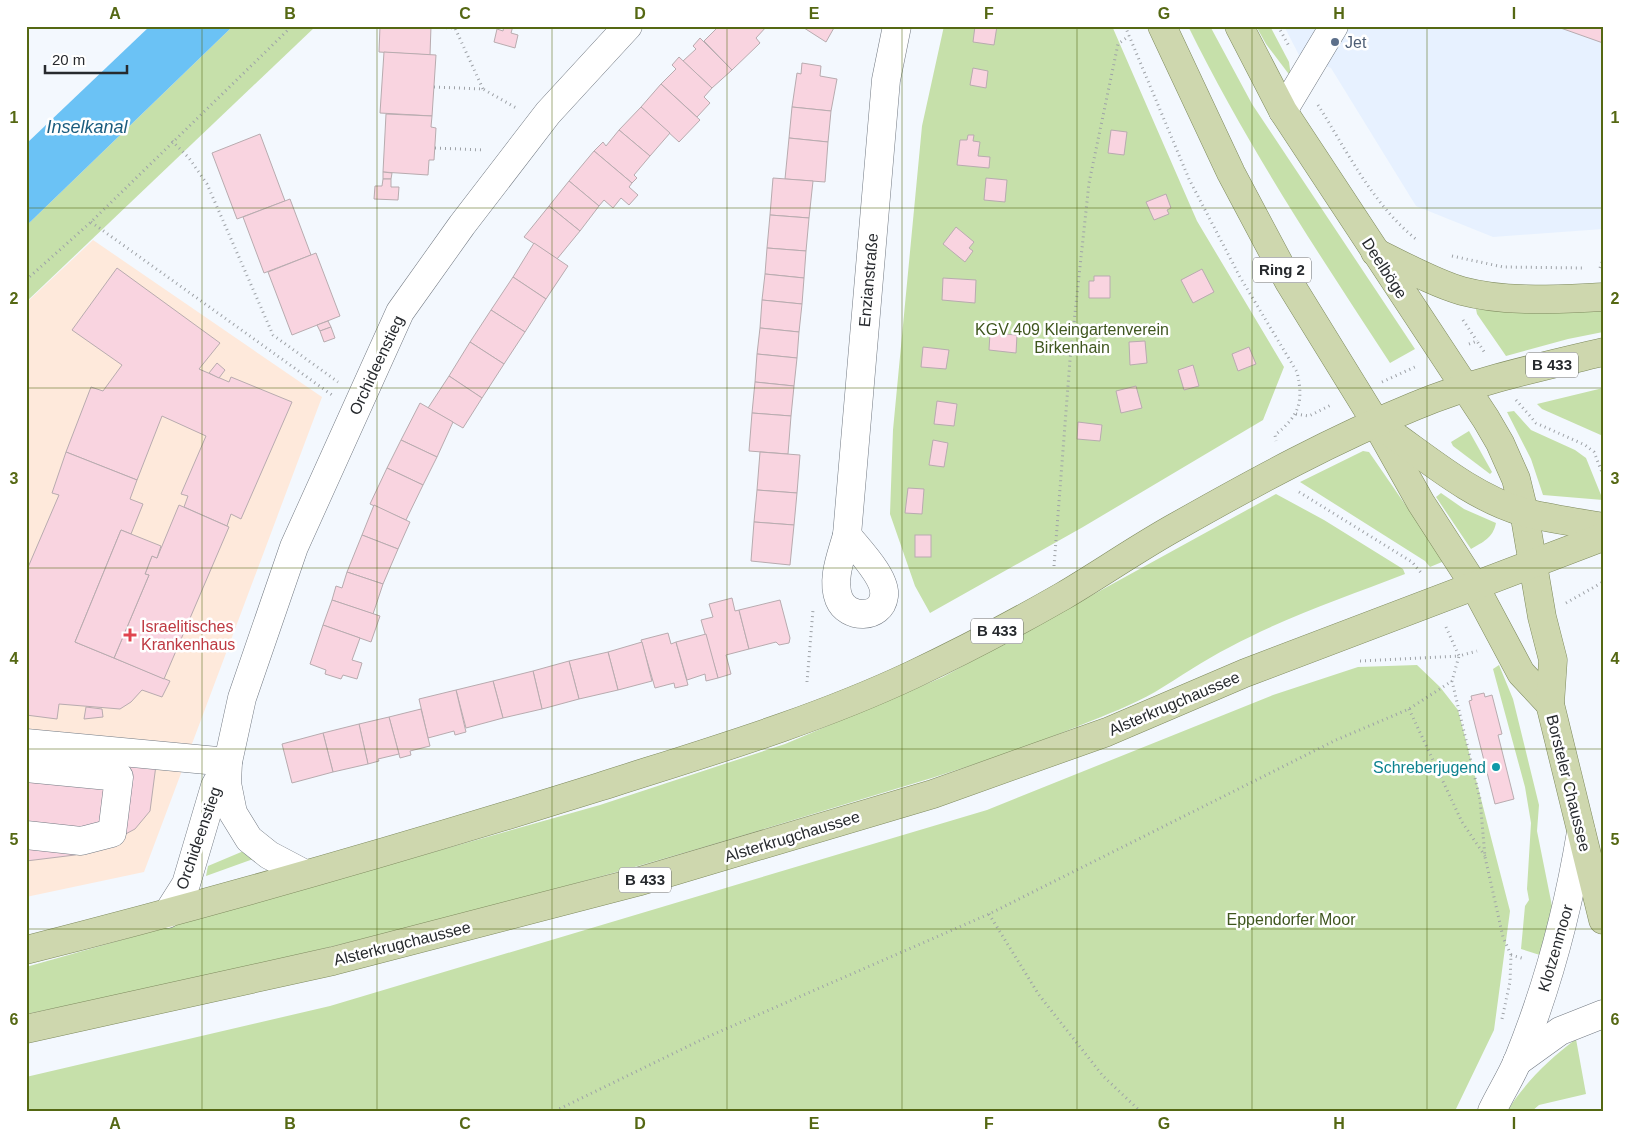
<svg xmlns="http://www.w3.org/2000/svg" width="1629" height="1137" viewBox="0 0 1629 1137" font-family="Arial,sans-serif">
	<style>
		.built { fill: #e7f1ff }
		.medical { fill: #fee9db }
		.green { fill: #c6e0aa }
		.water { fill: #6bc2f5 }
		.building { fill: #f9d4e0; stroke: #b8abaf }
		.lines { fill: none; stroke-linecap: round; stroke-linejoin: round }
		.minor-casing { stroke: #727982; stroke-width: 29 }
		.major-casing { stroke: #7e8a5e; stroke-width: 29 }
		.path { stroke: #9ea2a7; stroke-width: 3; stroke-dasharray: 1 4; stroke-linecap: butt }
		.minor { stroke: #fff; stroke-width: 28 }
		.major { stroke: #ced7ae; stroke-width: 28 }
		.grid { fill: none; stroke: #556813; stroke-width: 1; stroke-opacity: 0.55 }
		.service-dot { fill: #5c6f8a; stroke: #fff; stroke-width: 2 }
		.health-dot { fill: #e0444e; stroke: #fff; stroke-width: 2 }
		.culture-dot { fill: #0f9aa8; stroke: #fff; stroke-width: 2 }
		.labels { text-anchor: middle; stroke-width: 5; stroke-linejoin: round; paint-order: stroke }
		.shield { fill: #fff; stroke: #686a6d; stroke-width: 1 }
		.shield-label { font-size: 15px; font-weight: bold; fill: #272a2e }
		.service-label { font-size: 16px; fill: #4e5e75; stroke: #fff; text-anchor: start }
		.street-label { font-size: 16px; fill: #272a2e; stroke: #fff }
		.park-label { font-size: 16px; fill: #3f561f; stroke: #fff }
		.health-label { font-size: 16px; fill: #be3a42; stroke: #fff; text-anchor: start }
		.culture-label { font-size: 16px; fill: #0d838f; stroke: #fff; text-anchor: end }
		.water-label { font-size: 18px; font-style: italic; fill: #1a5c7e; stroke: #fff }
		.neatline { fill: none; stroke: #556813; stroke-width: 2 }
		.grid-label { font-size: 16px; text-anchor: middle; font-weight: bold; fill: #556813 }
	</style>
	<rect width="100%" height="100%" fill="#f3f8fe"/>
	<polygon class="built" points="1284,26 1603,26 1603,229 1493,237 1416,206 1331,68 1300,57"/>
	<polygon class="medical" points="93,240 322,397 144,872 26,897 26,303"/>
	<g class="green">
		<polygon points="233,26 316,26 26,302 26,226"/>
		<polygon points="944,26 1112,26 1197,221 1284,367 1263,420 1083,527 930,613 915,586 890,514 893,430 922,126"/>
		<path d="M1188 26H1210L1252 104 1415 349 1390 363C1318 253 1246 144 1188 26Z"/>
		<polygon points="1256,26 1270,26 1289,62 1291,77 1266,44"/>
		<polygon points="1476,309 1512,312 1603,311 1603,332 1568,339 1506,356 1477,314"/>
		<polygon points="1603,388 1603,436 1542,409 1537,404"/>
		<polygon points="1514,411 1531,430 1575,450 1586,458 1603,500 1543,495 1531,459 1507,412"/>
		<polygon points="1469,431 1492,472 1490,474 1453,446 1451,442"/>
		<polygon points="1363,451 1369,452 1442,558 1442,562 1430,567 1425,561 1300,482"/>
		<path d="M1441 493 1464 509 1496 523C1493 538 1483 542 1471 549L1436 497Z"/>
		<path d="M1276 494 1324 520 1403 569 1405 574C1346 597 1286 617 1230 647 1204 660 1180 677 1155 692 1132 705 1106 715 1081 725 987 764 887 791 790 821 539 898 284 962 26 1014V967L600 805 785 744 943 677Z"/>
		<polygon points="1417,665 1440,687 1458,710 1510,911 1494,1030 1455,1111 26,1111 26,1077 330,1006 987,810 1273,695 1358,667"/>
		<polygon points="1499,665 1513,699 1539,805 1537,831 1552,906 1550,932 1543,956 1521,949 1525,906 1529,900 1527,889 1531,823 1525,787 1493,669"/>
		<polygon points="246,850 256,858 206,876 208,866"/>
		<path d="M1576 1039 1586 1094 1539 1105 1532 1111H1507C1526 1082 1548 1060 1576 1039Z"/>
	</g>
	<polygon class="water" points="150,26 233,26 26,226 26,144"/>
	<g class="building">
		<polygon points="380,26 431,26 430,55 379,52"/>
		<polygon points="504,26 513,26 511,33 518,35 515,48 494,42 497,29 503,31"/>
		<polygon points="719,26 767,26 756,38 760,43 732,70 704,41"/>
		<polygon points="801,26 835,26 826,42"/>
		<polygon points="975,26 997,26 994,45 973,42"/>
		<polygon points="1555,26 1603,26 1603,43"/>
		<polygon points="700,38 732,70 712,88 683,61 696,49 693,46"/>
		<polygon points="384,52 436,55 432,116 380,113"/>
		<polygon points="679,57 712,88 704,97 710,103 697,117 661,84 676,69 672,65"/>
		<polygon points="802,63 821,66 820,76 837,79 831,111 792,107 797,73 801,74"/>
		<polygon points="973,68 988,71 986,88 970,85"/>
		<polygon points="661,84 700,120 679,142 641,107"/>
		<polygon points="641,107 670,133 650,156 619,130"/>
		<polygon points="792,107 831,111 828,142 789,138"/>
		<polygon points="386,114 432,116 431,127 436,128 434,160 429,160 428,175 383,172"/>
		<polygon points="619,130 650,156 634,175 637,178 632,183 594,151 603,142 606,146"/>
		<polygon points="1111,130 1127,132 1124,155 1108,153"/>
		<polygon points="260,134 285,201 237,219 212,153"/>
		<polygon points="968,135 974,135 973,141 980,142 978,156 990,157 989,168 957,165 960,140 967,140"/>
		<polygon points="789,138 828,142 825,182 785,179"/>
		<polygon points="594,151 632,183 629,187 638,195 629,205 621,198 613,208 604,200 599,206 569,181"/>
		<polygon points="383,172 392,173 391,179 383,179"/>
		<polygon points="773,178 813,181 809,218 770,215"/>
		<polygon points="986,178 1007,180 1005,202 984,200"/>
		<polygon points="383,179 391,179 391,187 399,187 398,200 374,199 375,186 382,186"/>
		<polygon points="569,181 599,206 580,231 549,206"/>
		<polygon points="1166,194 1171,208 1167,210 1169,214 1154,220 1146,202"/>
		<polygon points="290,199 311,255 264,273 243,217"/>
		<polygon points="549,206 580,231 557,259 524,237"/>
		<polygon points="770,215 809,218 806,251 767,248"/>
		<polygon points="956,227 974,242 969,248 973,251 965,262 943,244"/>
		<polygon points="534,243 568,266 546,299 513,277"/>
		<polygon points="767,248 806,251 804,278 765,274"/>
		<polygon points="316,253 340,316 292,335 268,272"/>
		<polygon points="117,268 220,343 199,369 229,382 231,377 292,402 241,519 231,514 227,526 184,507 188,496 181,494 206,436 162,416 137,480 66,452 91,387 103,391 122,365 72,330"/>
		<polygon points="1202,269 1214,292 1193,303 1181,280"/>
		<polygon points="765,274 804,278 802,304 762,300"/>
		<polygon points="1094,276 1110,276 1110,298 1089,298 1089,281 1094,281"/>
		<polygon points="513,277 546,299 525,332 491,310"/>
		<polygon points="943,278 976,280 975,303 942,300"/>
		<polygon points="762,300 802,304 799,332 760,328"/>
		<polygon points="491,310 525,332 504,364 470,342"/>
		<polygon points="328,321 331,327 320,331 317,325"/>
		<polygon points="331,327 335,338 324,342 320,331"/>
		<polygon points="760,328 799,332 797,358 757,354"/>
		<polygon points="990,333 1017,335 1016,353 989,350"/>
		<polygon points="1145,341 1147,363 1130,365 1129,342"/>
		<polygon points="470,342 504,364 482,398 449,376"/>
		<polygon points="923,347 949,350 946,369 921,367"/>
		<polygon points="1249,347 1256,364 1238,371 1232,354"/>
		<polygon points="757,354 797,358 794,386 755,382"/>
		<polygon points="217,363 225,370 219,378 209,373"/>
		<polygon points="1193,365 1199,386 1184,390 1178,370"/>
		<polygon points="449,376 482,398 463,428 428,408"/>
		<polygon points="755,382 794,386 791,416 752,413"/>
		<polygon points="1136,386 1142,408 1121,413 1116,391"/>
		<polygon points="937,401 957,404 954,426 934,424"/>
		<polygon points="420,403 453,422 437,457 401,440"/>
		<polygon points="752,413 791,416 788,454 749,451"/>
		<polygon points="1078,422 1102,425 1100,441 1077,439"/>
		<polygon points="401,440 437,457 423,485 387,468"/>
		<polygon points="933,440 948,443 944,467 929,465"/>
		<polygon points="66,452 137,480 130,499 143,504 131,534 121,530 75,642 170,681 162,697 142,690 131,702 120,709 59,704 57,719 26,715 26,572 59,495 52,493"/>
		<polygon points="760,452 800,455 797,493 757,490"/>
		<polygon points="387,468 423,485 406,520 370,504"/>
		<polygon points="908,488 924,489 922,514 905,513"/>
		<polygon points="757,490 797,493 794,525 754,522"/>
		<polygon points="179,505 229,527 164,679 114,658 149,575 145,574 152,556 157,558"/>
		<polygon points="374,505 410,522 398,549 362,535"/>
		<polygon points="754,522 794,525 790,565 751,561"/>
		<polygon points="121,530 161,546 157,558 152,556 145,574 149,575 114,658 75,642"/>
		<polygon points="362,535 398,549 383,584 347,572"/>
		<rect x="915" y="535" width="16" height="22"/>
		<polygon points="347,572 383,584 373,614 332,600 336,586 342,588"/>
		<polygon points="732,598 735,611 739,610 749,649 726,655 731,674 718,678 701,620 713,617 709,604"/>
		<polygon points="332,600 380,616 371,642 323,625"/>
		<polygon points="780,600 790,638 789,643 779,645 776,642 749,649 739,610"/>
		<polygon points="323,625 360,638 352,660 362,663 357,679 343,675 341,679 325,674 326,670 310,664"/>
		<polygon points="668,633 671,644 676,642 688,685 675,688 674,683 655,688 641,640"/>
		<polygon points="706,634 718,678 706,681 705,674 687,680 676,642"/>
		<polygon points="642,642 652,681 618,690 608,652"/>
		<polygon points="608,652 618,690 579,699 569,661"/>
		<polygon points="569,661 579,699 542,709 533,671"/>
		<polygon points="533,671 542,709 503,718 493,681"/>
		<polygon points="493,681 503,718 466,728 456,690"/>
		<polygon points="456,690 466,732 455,735 454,731 428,738 419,699"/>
		<polygon points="1484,693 1485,697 1492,695 1502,734 1498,735 1514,799 1495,804 1469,701 1472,700 1471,696"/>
		<polygon points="86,707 102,709 103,717 84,719"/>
		<polygon points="421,709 430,746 410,751 411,755 400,758 389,717"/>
		<polygon points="389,717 399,754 378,759 379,761 368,764 359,724"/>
		<polygon points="359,724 368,764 333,772 323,733"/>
		<polygon points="323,733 333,772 292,783 282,744"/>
		<polygon points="26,751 156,765 150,811 135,829 105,845 75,855 26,861"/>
	</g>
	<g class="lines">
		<defs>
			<g id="minor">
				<polyline points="1283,111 1334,26"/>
				<polyline points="847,535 886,80 897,26"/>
				<path d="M847 535C857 548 887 578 884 596 881 620 847 619 839 599 831 579 842 554 847 535Z"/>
				<polyline points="26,743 228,762"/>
				<polyline points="26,768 119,777 112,833 81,841 26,835"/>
				<polyline points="305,874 269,855 249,839 233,813 227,783 228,762 242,698 294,547 400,312 462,225 548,113 628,26"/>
				<polyline points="167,914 186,884 215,786 225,768"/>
				<polyline points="1517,1062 1560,1031 1603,1014"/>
				<path d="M1492 1111C1500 1094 1511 1077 1518 1060 1548 986 1568 911 1581 832"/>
			</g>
			<g id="major">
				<polyline points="1162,26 1231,173 1289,282 1376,423 1421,503 1474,585 1521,673 1550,704"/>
				<polyline points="1239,26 1283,111 1486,419 1500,443 1516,479 1524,512 1542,617 1553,660 1550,704 1603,920"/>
				<path d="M1375 252C1402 265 1434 283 1462 291 1507 303 1557 299 1603 297"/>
				<path d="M1382 427C1426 457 1471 497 1523 512 1549 519 1577 522 1603 527"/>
				<path d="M26 950C219 901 410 846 599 787 705 753 812 722 912 675 963 651 1014 624 1063 596 1102 573 1139 547 1179 525 1255 482 1334 439 1415 406 1475 381 1540 367 1603 352"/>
				<polyline points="26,1029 333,961 637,882 933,794 1107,732 1245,673 1603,537"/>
			</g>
		</defs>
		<use href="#minor" class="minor-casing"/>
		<use href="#major" class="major-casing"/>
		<g class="path">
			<path d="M1125 26 1189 179 1240 277 1297 372C1304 402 1299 416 1275 435L1276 441"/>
			<polyline points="1278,26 1290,48"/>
			<polyline points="431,27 455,28 483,89"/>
			<polyline points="434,87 483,89 518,109"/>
			<path d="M1318 105C1347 151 1373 205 1417 240"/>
			<polyline points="172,141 189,158 207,184 273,335 338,382"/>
			<polyline points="435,148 484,150"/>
			<polyline points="91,222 332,395"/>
			<polyline points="1452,256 1503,267 1582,268"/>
			<polyline points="1600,268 1603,260"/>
			<polyline points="26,280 91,222 292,26"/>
			<polyline points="1463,320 1477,341"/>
			<polyline points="1469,344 1477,341 1485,353"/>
			<polyline points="1382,382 1417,366"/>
			<polyline points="1516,400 1536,423 1585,445 1594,452 1603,475"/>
			<polyline points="1296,414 1309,416 1333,404"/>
			<polyline points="1299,492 1412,562 1423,575"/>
			<polyline points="1054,566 1070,360 1089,183 1118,44 1129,36"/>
			<polyline points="1566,603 1603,582"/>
			<polyline points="1446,627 1459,656 1477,651"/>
			<polyline points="1360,661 1459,656 1452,681 1480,799 1485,857 1503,937 1511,955 1510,982 1502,1019"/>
			<polyline points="807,682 813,610"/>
			<polyline points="1409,709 1462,822 1485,856"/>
			<polyline points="989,914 1039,995 1103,1076 1140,1111"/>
			<polyline points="1511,955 1525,959"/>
			<polyline points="555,1111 705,1038 989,914 1336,740 1409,709 1452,681"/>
		</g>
		<use href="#minor" class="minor"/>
		<use href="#major" class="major"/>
	</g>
	<path class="grid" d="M202 26V1111M377 26V1111M552 26V1111M727 26V1111M902 26V1111M1077 26V1111M1252 26V1111M1427 26V1111M26 208H1603M26 388H1603M26 568H1603M26 749H1603M26 929H1603"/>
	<circle class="service-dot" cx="1335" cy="42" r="5"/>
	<path class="health-dot" d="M127.5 627.5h5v5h5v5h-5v5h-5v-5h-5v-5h5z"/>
	<circle class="culture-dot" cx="1496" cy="767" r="5"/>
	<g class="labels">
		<g class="shield">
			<rect x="1253" y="257.5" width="58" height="25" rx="4"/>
			<rect x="1526" y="352.5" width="52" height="25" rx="4"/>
			<rect x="971" y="618.5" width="52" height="25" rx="4"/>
			<rect x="619" y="867.5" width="52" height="25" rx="4"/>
		</g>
		<g class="shield-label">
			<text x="1282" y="275">Ring 2</text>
			<text x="1552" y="370">B 433</text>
			<text x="997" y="636">B 433</text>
			<text x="645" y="885">B 433</text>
		</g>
		<g class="service-label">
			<text x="1345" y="48">Jet</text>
		</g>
		<g class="street-label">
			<text transform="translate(1385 268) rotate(57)" y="6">Deelböge</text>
			<text transform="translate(868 280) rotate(-85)" y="6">Enzianstraße</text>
			<text transform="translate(376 365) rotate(-65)" y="6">Orchideenstieg</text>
			<text transform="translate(1174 703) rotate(-23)" y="6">Alsterkrugchaussee</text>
			<text transform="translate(1569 783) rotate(76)" y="6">Borsteler Chaussee</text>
			<text transform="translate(792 836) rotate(-17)" y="6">Alsterkrugchaussee</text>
			<text transform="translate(198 838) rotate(-71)" y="6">Orchideenstieg</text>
			<text transform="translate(402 943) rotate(-14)" y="6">Alsterkrugchaussee</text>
			<text transform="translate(1555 948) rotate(-74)" y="6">Klotzenmoor</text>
		</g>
		<g class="park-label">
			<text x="1072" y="335">KGV 409 Kleingartenverein<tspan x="1072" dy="18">Birkenhain</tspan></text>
			<text x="1291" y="925">Eppendorfer Moor</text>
		</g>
		<g class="health-label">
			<text x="141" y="632">Israelitisches<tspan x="141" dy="18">Krankenhaus</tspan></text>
		</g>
		<g class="culture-label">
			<text x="1486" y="773">Schreberjugend</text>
		</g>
		<g class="water-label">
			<text x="87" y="133">Inselkanal</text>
		</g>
	</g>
	<rect width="1629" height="1137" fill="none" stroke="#ffffff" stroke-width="55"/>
	<path d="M45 65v8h82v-8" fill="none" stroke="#272a2e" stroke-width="2.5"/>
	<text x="52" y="65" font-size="15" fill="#272a2e" stroke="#ffffff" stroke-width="4" paint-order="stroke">20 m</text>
	<rect x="28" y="28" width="1574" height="1082" class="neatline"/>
	<g class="grid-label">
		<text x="115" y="19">A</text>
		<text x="290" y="19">B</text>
		<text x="465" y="19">C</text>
		<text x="640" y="19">D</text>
		<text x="814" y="19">E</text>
		<text x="989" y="19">F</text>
		<text x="1164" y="19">G</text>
		<text x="1339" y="19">H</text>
		<text x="1514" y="19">I</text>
		<text x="14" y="123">1</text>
		<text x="1615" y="123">1</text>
		<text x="14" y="304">2</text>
		<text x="1615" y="304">2</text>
		<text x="14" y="484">3</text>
		<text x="1615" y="484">3</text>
		<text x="14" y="664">4</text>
		<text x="1615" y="664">4</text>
		<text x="14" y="845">5</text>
		<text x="1615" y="845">5</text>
		<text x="14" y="1025">6</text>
		<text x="1615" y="1025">6</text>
		<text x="115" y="1129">A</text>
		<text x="290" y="1129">B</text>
		<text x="465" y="1129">C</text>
		<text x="640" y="1129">D</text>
		<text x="814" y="1129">E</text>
		<text x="989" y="1129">F</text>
		<text x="1164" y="1129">G</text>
		<text x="1339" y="1129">H</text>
		<text x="1514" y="1129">I</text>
	</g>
</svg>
